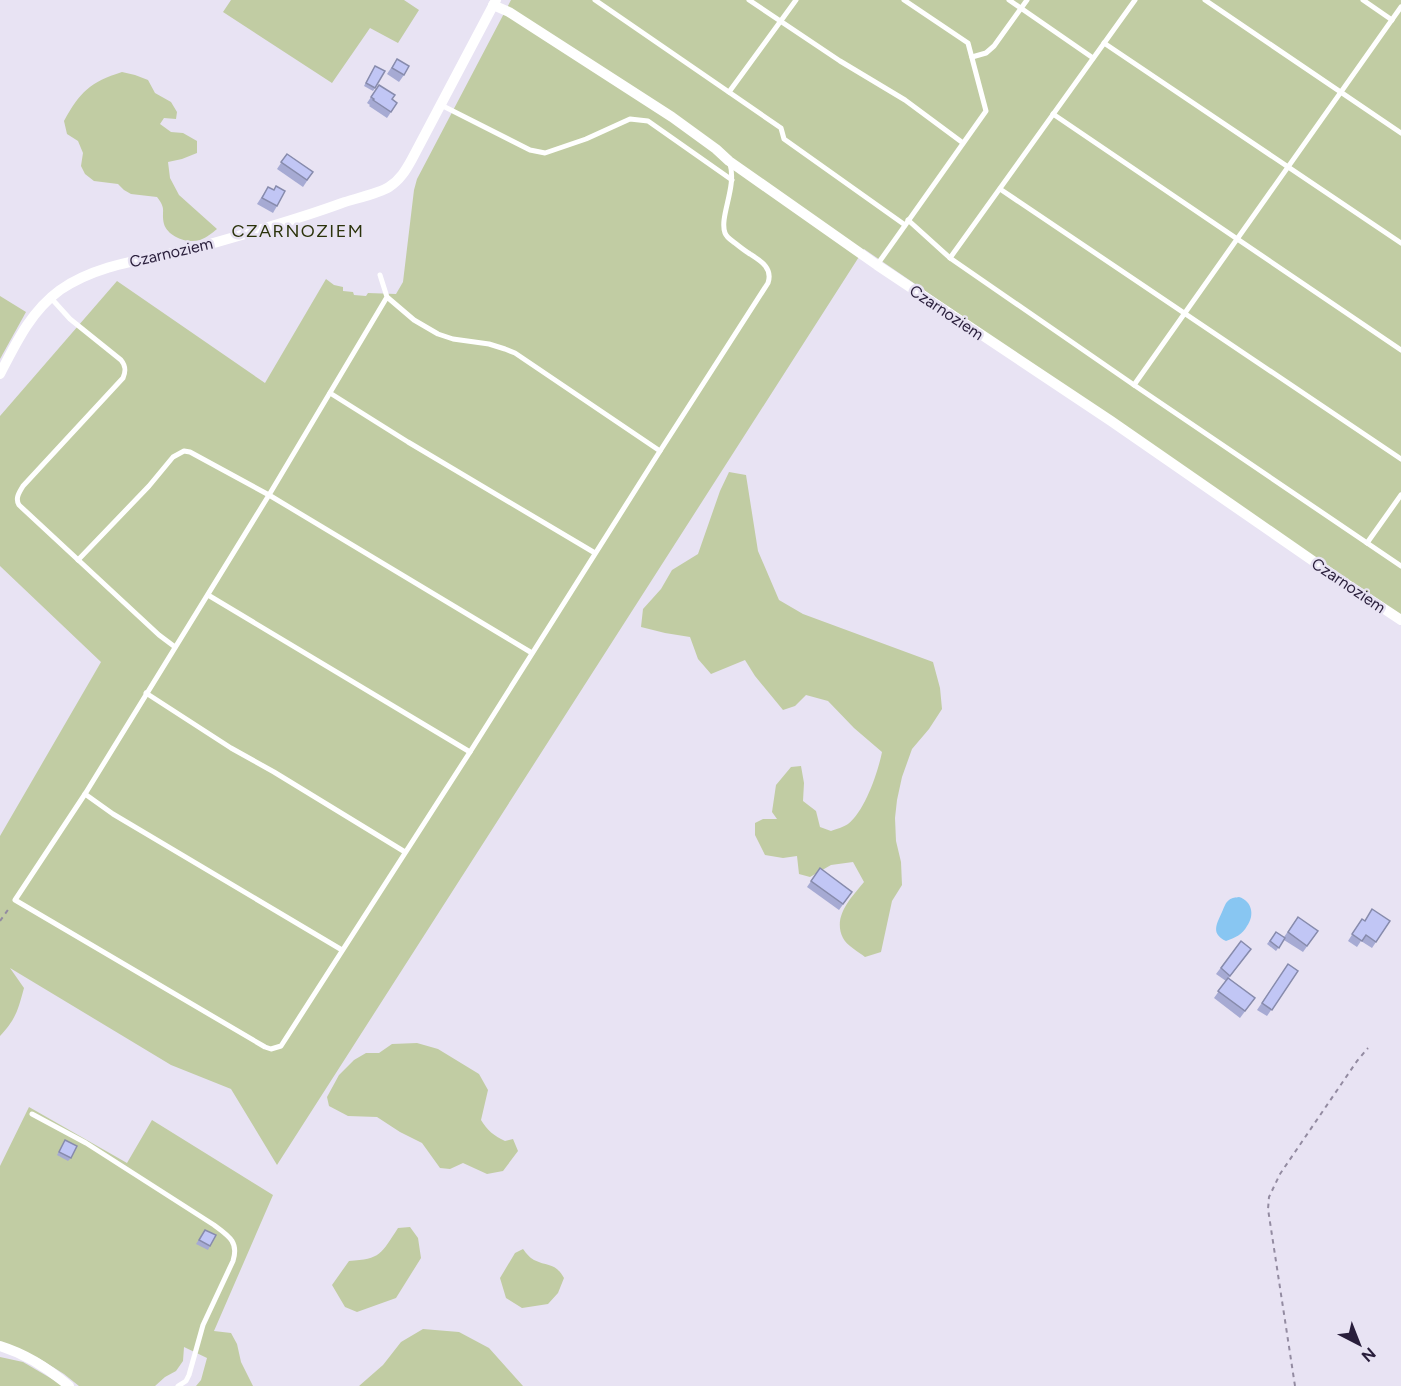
<svg xmlns="http://www.w3.org/2000/svg" width="1401" height="1386" viewBox="0 0 1401 1386" font-family="Figtree,sans-serif">
	<style>
		.green { fill: #c1cca3 }
		.water { fill: #88c6f2 }
		.lines { fill: none; stroke-linecap: round; stroke-linejoin: round }
		.path { stroke: #938ba1; stroke-width: 2; stroke-dasharray: 4.5 4.5; stroke-linecap: butt }
		.lane { stroke: #fff; stroke-width: 5 }
		.street { stroke: #fff; stroke-width: 10 }
		.wall { fill: #a6aad3 }
		.building { fill: #c1c6f5; stroke: #878bac; stroke-width: 1.5 }
		.labels { text-anchor: middle; stroke-width: 5; stroke-linejoin: round; paint-order: stroke }
		.street-label { font-size: 16px; fill: #291e3b; stroke: #e8e3f3 }
		.neighbourhood-label { font-size: 18px; letter-spacing: 1.5px; fill: #2b330b; stroke: #e8e3f3 }
	</style>
	<rect width="100%" height="100%" fill="#e8e3f3"/>
	<g class="green">
		<polygon points="231,0 404,0 419,10 398,43 370,28 332,83 223,12"/>
		<path d="M511 0H1401V616L864 249 277 1165 231 1089 171 1065 10 968 24 988C18 1010 16 1019 0 1036V836L101 662 0 566V416L117 281 265 383 326 279 334 285 343 287V291L353 292 354 295 366 296 368 293 396 294 403 282 414 190 417 179Z"/>
		<path d="M122 72 135 75 148 80 155 93 171 102 177 112 176 119 164 118 160 124 171 132 183 133 197 141V153L182 159 168 162 170 178 179 195 217 229C212 233 206 238 200 240 188 244 168 237 164 224 161 210 167 210 157 197L131 194 124 190 118 184 94 181 85 174 81 166 83 153 78 141 67 134 64 121C80 92 90 82 122 72Z"/>
		<polygon points="0,296 26,312 0,359"/>
		<path d="M729 472 746 475 758 551 779 600 803 614 933 662 940 688 942 709 929 729 912 749 902 777 897 800 895 818 896 841 901 862 902 885 892 901 881 952 865 957C859 952 846 945 843 938 832 916 852 897 864 882L853 862 831 865 810 877 799 874 797 856 783 858 765 855 755 835V823L763 819H777L772 812 776 785 791 767 801 766 804 783 803 801 816 811 820 827 831 831C836 829 844 827 848 824 865 811 878 772 882 752L854 728 828 701 806 695 795 706 783 710 755 676 745 660 711 674 698 659 690 637 665 633 641 627 643 609 661 589 672 570 698 554 720 491Z"/>
		<path d="M417 1043 438 1049 479 1074 488 1090 481 1120C487 1130 494 1136 505 1141L513 1139 518 1151 503 1171 487 1174 463 1163 450 1169 440 1168 422 1143 400 1132 377 1117 348 1116 329 1106 327 1097 339 1075 354 1060 366 1053H379L392 1044Z"/>
		<polygon points="29,1107 127,1163 152,1120 273,1195 214,1331 231,1333 237,1344 241,1362 253,1386 196,1386 201,1380 207,1358 184,1347 183,1361 176,1371 165,1377 155,1386 79,1386 64,1374 40,1359 0,1343 0,1166"/>
		<path d="M410 1227 418 1238 421 1258 396 1298 357 1312 345 1307 332 1285 349 1261C381 1259 381 1254 398 1228Z"/>
		<path d="M523 1249C526 1253 530 1258 534 1260 548 1267 555 1262 564 1278L558 1293 548 1304 522 1308 506 1298 500 1278 515 1253Z"/>
		<polygon points="423,1329 459,1332 489,1348 523,1386 359,1386 383,1365 401,1342"/>
		<polygon points="0,1357 23,1362 64,1386 0,1386"/>
	</g>
	<path class="water" d="M1239 897C1252 901 1255 915 1247 926 1243 934 1235 938 1226 941 1211 934 1216 925 1222 912 1224 908 1225 903 1229 900 1233 897 1235 898 1239 897Z"/>
	<g class="lines">
		<g class="path">
			<polyline points="0,921 10,907"/>
			<polyline points="1295,1386 1268,1209 1269,1197 1280,1174 1357,1061 1368,1048"/>
		</g>
		<g class="lane">
			<polyline points="595,0 781,128 784,139 905,225"/>
			<polyline points="749,0 840,61 905,100 963,143"/>
			<polyline points="1009,0 1093,58"/>
			<polyline points="1205,0 1401,133"/>
			<polyline points="1363,0 1392,20"/>
			<polyline points="1104,43 1401,243"/>
			<polyline points="972,57 986,53 994,46 1027,0"/>
			<polyline points="729,92 796,0"/>
			<polyline points="441,105 530,150 545,153 586,139 630,119 648,121 732,180"/>
			<polyline points="1053,114 1401,350"/>
			<polyline points="1000,189 1401,459"/>
			<polyline points="908,220 950,258 1134,385 1401,566"/>
			<polyline points="950,258 1135,0"/>
			<polyline points="877,265 986,111 968,43 904,0"/>
			<polyline points="380,275 387,297 414,320 438,334 453,339 489,344 505,349 515,353 660,451 470,752 281,1046 271,1049 265,1047 15,900 85,794 269,495 387,297"/>
			<path d="M51 298 70 319 121 360C126 366 126 371 123 378L23 486C19 493 15 498 19 505L159 635 175 647"/>
			<polyline points="1134,385 1401,7"/>
			<polyline points="330,393 408,442 595,553"/>
			<path d="M660 451 768 283C773 268 761 261 750 254 745 251 740 247 735 243 731 240 727 238 725 233 719 217 737 187 730 164"/>
			<polyline points="1367,543 1401,495"/>
			<polyline points="78,560 149,486 173,457 184,451 190,452 269,495 532,653"/>
			<polyline points="208,595 470,752"/>
			<polyline points="146,693 231,748 274,772 405,852"/>
			<polyline points="85,794 113,814 342,950"/>
			<path d="M32 1114 86 1143 214 1225C229 1236 239 1242 233 1261L203 1325 189 1375 186 1381 178 1386"/>
		</g>
		<g class="street">
			<polyline points="493,5 509,12 672,117 716,149 729,161 877,265 1111,421 1342,581 1401,620"/>
			<path d="M0 374C16 343 31 311 60 290 102 261 155 259 203 246 249 233 296 220 342 203 354 199 380 193 389 187 400 180 406 170 412 159L496 0"/>
			<path d="M0 1346C26 1354 48 1368 69 1386"/>
		</g>
	</g>
	<g class="wall">
		<polygon points="397,59 404,75 399,82 387,74"/>
		<polygon points="373,69 375,88 373,91 364,86"/>
		<polygon points="379,85 392,99 397,103 387,118 369,106 370,105 367,103"/>
		<polygon points="287,154 313,172 303,187 277,169"/>
		<polygon points="268,187 277,206 273,213 257,204"/>
		<polygon points="820,868 852,892 839,910 807,887"/>
		<polygon points="1298,917 1318,931 1303,952 1284,940 1276,951 1267,944 1276,932 1284,937"/>
		<polygon points="1362,919 1364,921 1390,921 1372,948 1361,941 1357,947 1348,941"/>
		<polygon points="1241,941 1251,949 1229,978 1255,998 1240,1018 1214,998 1226,981 1216,974"/>
		<polygon points="1288,964 1298,971 1267,1016 1257,1010"/>
		<polygon points="65,1140 71,1158 68,1161 57,1155"/>
		<polygon points="205,1230 210,1246 208,1250 196,1244"/>
	</g>
	<g class="building">
		<polygon points="397,59 409,66 404,75 392,68"/>
		<polygon points="375,66 385,71 375,88 366,83"/>
		<polygon points="379,85 395,95 392,99 397,103 391,112 373,100 374,99 371,97"/>
		<polygon points="287,154 313,172 307,180 281,162"/>
		<polygon points="276,186 285,191 277,206 262,198 268,187 274,190"/>
		<polygon points="820,868 852,892 843,904 811,881"/>
		<polygon points="1372,909 1390,921 1376,942 1366,935 1362,941 1352,934 1362,919 1365,921"/>
		<polygon points="1298,917 1318,931 1307,946 1288,932"/>
		<polygon points="1276,932 1285,938 1279,948 1270,941"/>
		<polygon points="1241,941 1251,949 1230,976 1221,968"/>
		<polygon points="1288,964 1298,971 1272,1010 1262,1003"/>
		<polygon points="1228,978 1255,998 1245,1011 1218,991"/>
		<polygon points="65,1140 77,1146 71,1158 59,1152"/>
		<polygon points="205,1230 216,1235 210,1246 199,1240"/>
	</g>
	<g class="labels">
		<g class="street-label">
			<text transform="translate(171 252) rotate(-13)" y="6">Czarnoziem</text>
			<text transform="translate(947 312) rotate(34)" y="6">Czarnoziem</text>
			<text transform="translate(1349 585) rotate(34)" y="6">Czarnoziem</text>
		</g>
		<g class="neighbourhood-label">
			<text x="298" y="237">CZARNOZIEM</text>
		</g>
	</g>
	<g transform="translate(1359 1344) rotate(138)" stroke="#e8e3f3" stroke-width="4.5" paint-order="stroke">
	<path d="M0-4.5L10 22L0 15L-10 22Z" fill="#291e3b"/>
	<text y="-9" font-size="16" font-weight="bold" text-anchor="middle" fill="#291e3b">N</text>
	</g>
</svg>
